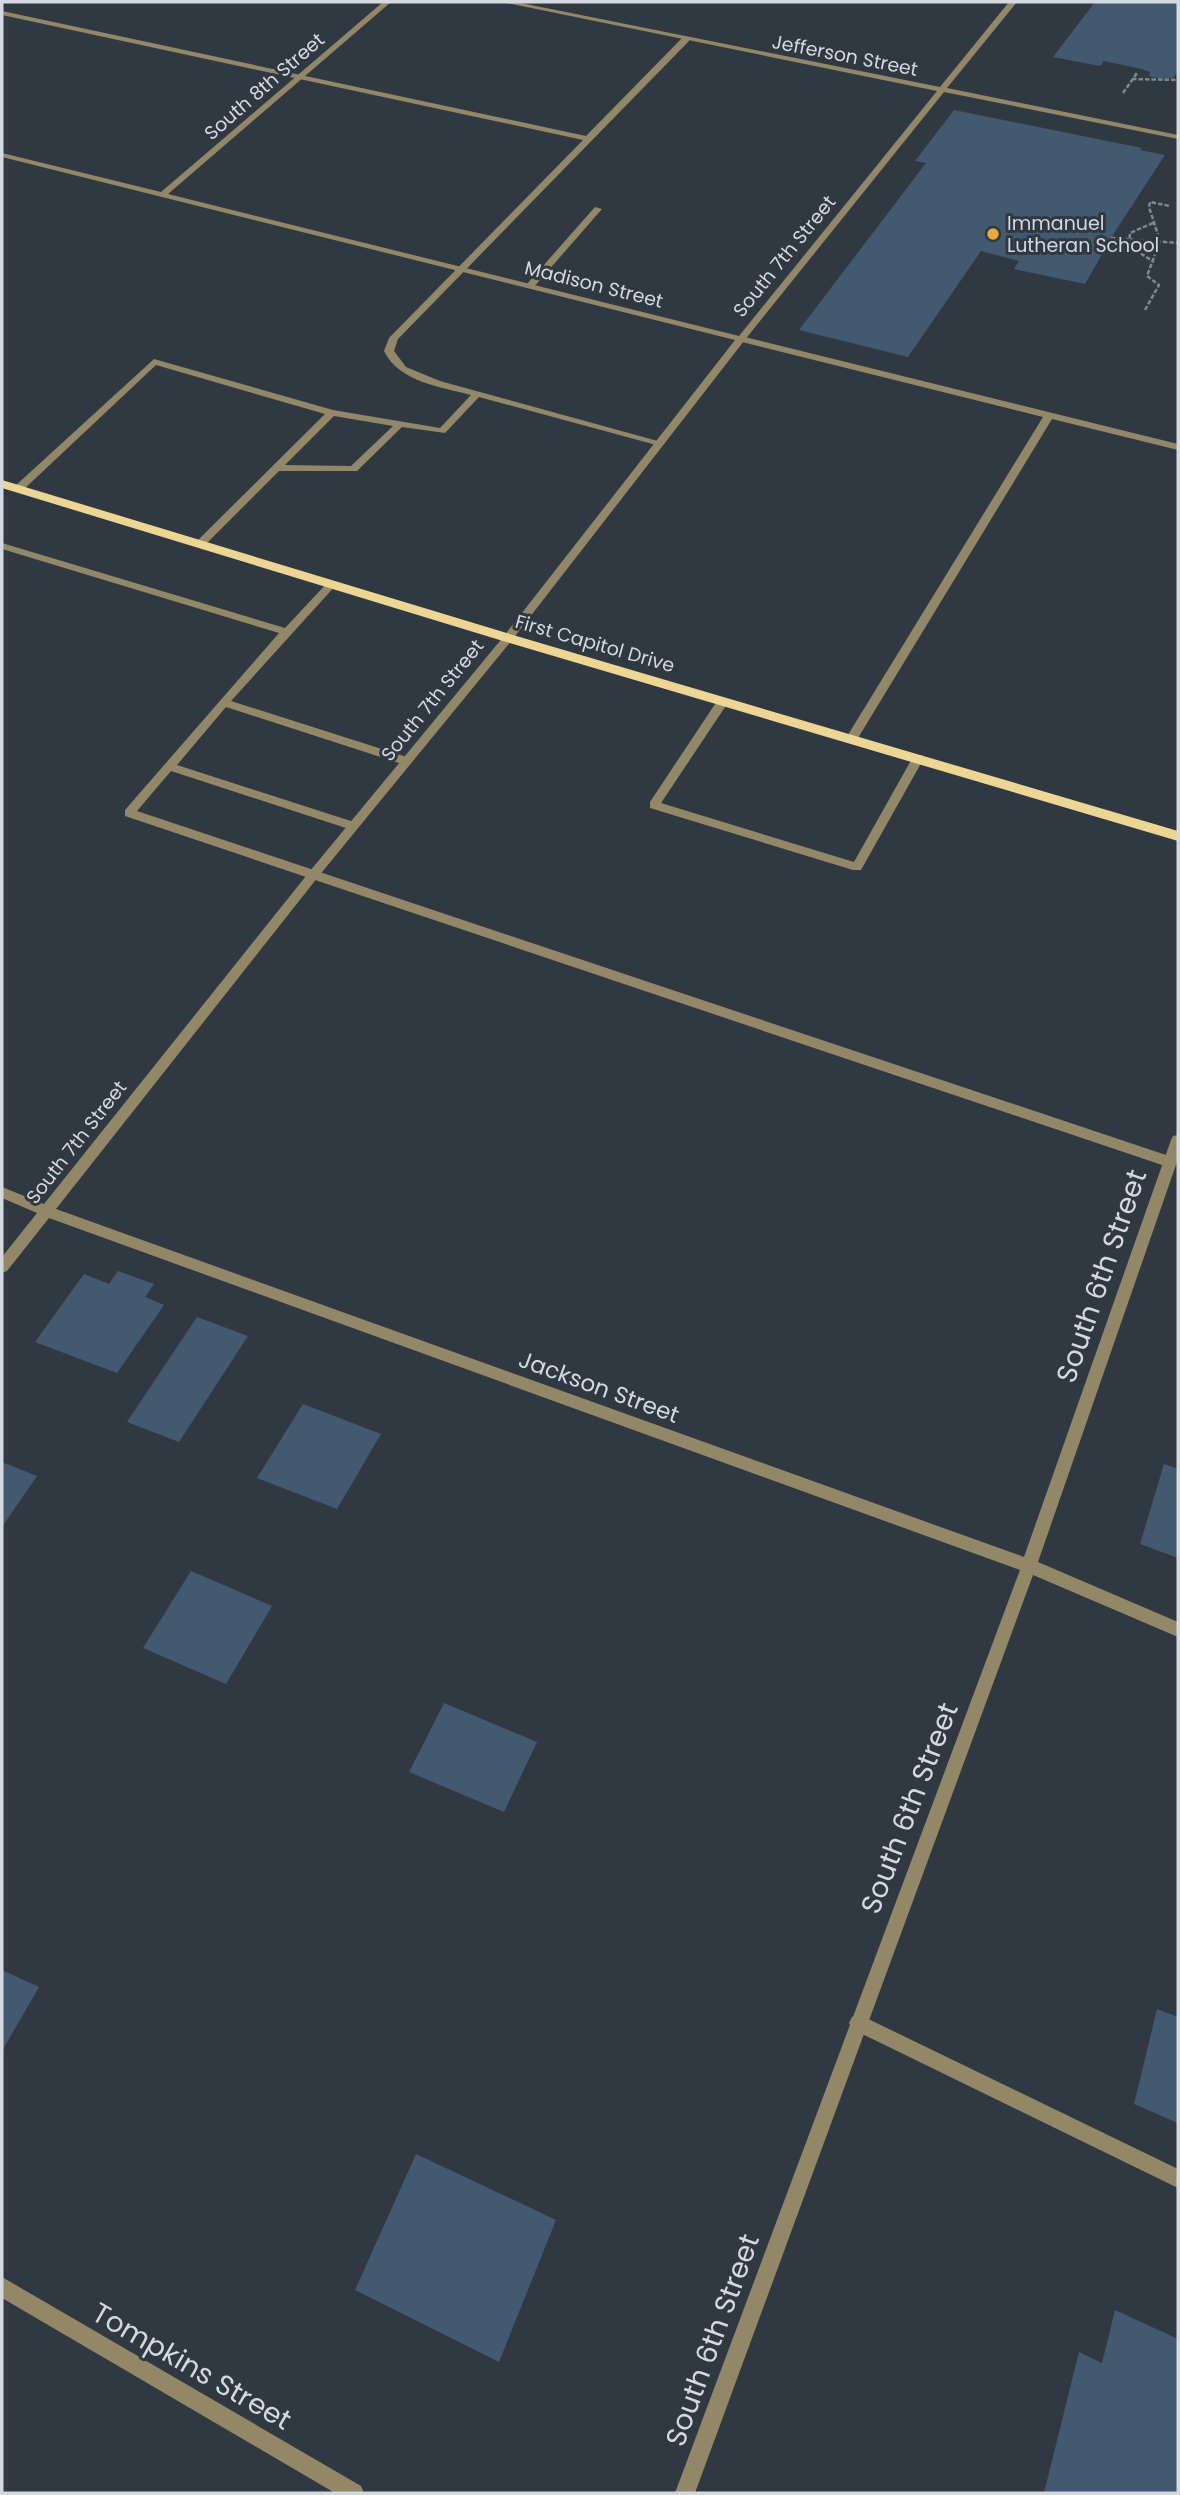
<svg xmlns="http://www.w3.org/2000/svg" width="1180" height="2495" viewBox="0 0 1180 2495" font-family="Poppins,sans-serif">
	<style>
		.building { fill: #42596f }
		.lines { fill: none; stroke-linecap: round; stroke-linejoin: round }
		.path { stroke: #80888e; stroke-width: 2.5; stroke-dasharray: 4.5 2; stroke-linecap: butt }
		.service { fill: #928767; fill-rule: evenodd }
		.minor { fill: #928767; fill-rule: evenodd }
		.primary { fill: #edd693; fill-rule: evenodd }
		.path-bridge { stroke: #80888e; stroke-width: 2.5; stroke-dasharray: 4.5 2; stroke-linecap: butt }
		.poi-dot { fill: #e9aa38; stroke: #303941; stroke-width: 2.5 }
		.labels { text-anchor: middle; stroke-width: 6; stroke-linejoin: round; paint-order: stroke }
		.far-street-label { font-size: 19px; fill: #d3d9de; stroke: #303941 }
		.far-poi-label { font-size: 19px; fill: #d3d9de; stroke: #303941; text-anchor: start }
		.street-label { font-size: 23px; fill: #d3d9de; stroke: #303941 }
		.near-street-label { font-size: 28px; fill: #d3d9de; stroke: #303941 }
	</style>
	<rect width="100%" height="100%" fill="#303941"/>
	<g class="building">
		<polygon points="1095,2 1178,2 1178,72 1173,78 1161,79 1149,76 1150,72 1142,69 1104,61 1100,66 1053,57"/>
		<polygon points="954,110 1142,148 1140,150 1165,155 1116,230 1085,284 1014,269 1019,261 981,251 908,357 799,330 926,163 915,161"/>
		<polygon points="118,1271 154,1284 145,1297 164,1305 117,1373 35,1342 84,1274 109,1284"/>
		<polygon points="197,1317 248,1336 179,1442 127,1422"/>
		<polygon points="303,1404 381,1434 337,1509 257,1478"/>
		<polygon points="2,1462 37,1476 2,1527"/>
		<polygon points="1164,1464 1178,1469 1178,1558 1140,1544"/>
		<polygon points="191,1571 272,1606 226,1684 143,1648"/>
		<polygon points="444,1703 537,1742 504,1812 409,1772"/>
		<polygon points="2,1970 39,1987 2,2051"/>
		<polygon points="1157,2009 1178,2017 1178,2123 1134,2104"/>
		<polygon points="416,2154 556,2220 499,2362 355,2290"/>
		<polygon points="1115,2310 1178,2339 1178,2493 1044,2493 1079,2352 1102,2363"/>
	</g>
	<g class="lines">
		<g class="path">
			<polyline points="1132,79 1178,80"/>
			<polyline points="1123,93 1137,73"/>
			<polyline points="1153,223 1130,233 1129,246 1154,262"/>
			<polyline points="1145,310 1159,285 1147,276 1160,241 1149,207 1150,202 1170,206"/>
		</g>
		<g class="service">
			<path d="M2 11 586 136 683 37H689V41L398 339 394 351 406 367 440 381 665 443 660 446 479 397 445 433 402 427 357 471H279L204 546 200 547 195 544 196 542 325 414 156 365 22 491H14V487L154 359 333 410 440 428 471 395C441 387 399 382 384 351L389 338 583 140 2 15ZM334 416 393 426 351 466 285 465Z"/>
			<polygon points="595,207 602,209 533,288 527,288 527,284"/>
			<polygon points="741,336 1178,444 1178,450 1052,419 858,738 852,742 846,738 1043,417 738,341 736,339"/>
			<polygon points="2,543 285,628 328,582 332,581 337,584 231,701 410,758 410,764 402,764 226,707 177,765 357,823 357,829 349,829 171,771 137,811 1175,1158 1177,1162 1170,1167 1165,1166 125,816 125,810 279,633 2,549"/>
			<polygon points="723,697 729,701 661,803 854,862 914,755 922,755 924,758 861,870 853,870 650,808 650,802 719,698"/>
			<polygon points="858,2014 1178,2169 1178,2188 852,2029 849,2023 852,2017"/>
		</g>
		<g class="minor">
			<polygon points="383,2 391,2 168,194 739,336 937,91 502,2 516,2 940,87 1009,2 1017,2 947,88 1178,135 1178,139 944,92 744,341 512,640 318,877 56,1209 1024,1557 1171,1140 1173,1136 1178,1135 1178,1159 1038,1562 1178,1622 1178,1637 1033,1575 695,2493 675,2493 1020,1570 49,1218 7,1271 2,1273 2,1257 37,1213 2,1198 2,1187 44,1204 310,871 504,636 735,340 2,157 2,153 161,192"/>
			<polygon points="2,2277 361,2486 364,2493 335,2493 2,2298"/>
		</g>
		<polygon class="primary" points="2,480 513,635 1178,831 1178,841 503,641 2,488"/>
		<polyline class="path-bridge" points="1111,238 1178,243"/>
	</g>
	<circle class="poi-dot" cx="993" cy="234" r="7"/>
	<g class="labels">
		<g class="far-street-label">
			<text transform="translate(845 55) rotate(11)" y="7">Jefferson Street</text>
			<text transform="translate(264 86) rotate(-41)" y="7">South 8th Street</text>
			<text transform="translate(784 256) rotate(-51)" y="7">South 7th Street</text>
			<text transform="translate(594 284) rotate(14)" y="7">Madison Street</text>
			<text transform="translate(595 643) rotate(16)" y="7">First Capitol Drive</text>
			<text transform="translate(432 700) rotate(-51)" y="7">South 7th Street</text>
			<text transform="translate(76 1142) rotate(-52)" y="7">South 7th Street</text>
		</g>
		<g class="far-poi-label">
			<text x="1007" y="230">Immanuel<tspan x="1007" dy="22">Lutheran School</tspan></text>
		</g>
		<g class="street-label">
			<text transform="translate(599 1387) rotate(20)" y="8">Jackson Street</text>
		</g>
		<g class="near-street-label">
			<text transform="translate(1101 1276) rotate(-71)" y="10">South 6th Street</text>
			<text transform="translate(909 1808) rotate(-69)" y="10">South 6th Street</text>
			<text transform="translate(712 2340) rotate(-70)" y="10">South 6th Street</text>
			<text transform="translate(192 2366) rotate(30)" y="10">Tompkins Street</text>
		</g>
	</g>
	<rect width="1180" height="2495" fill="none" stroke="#d3d9de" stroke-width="7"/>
</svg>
